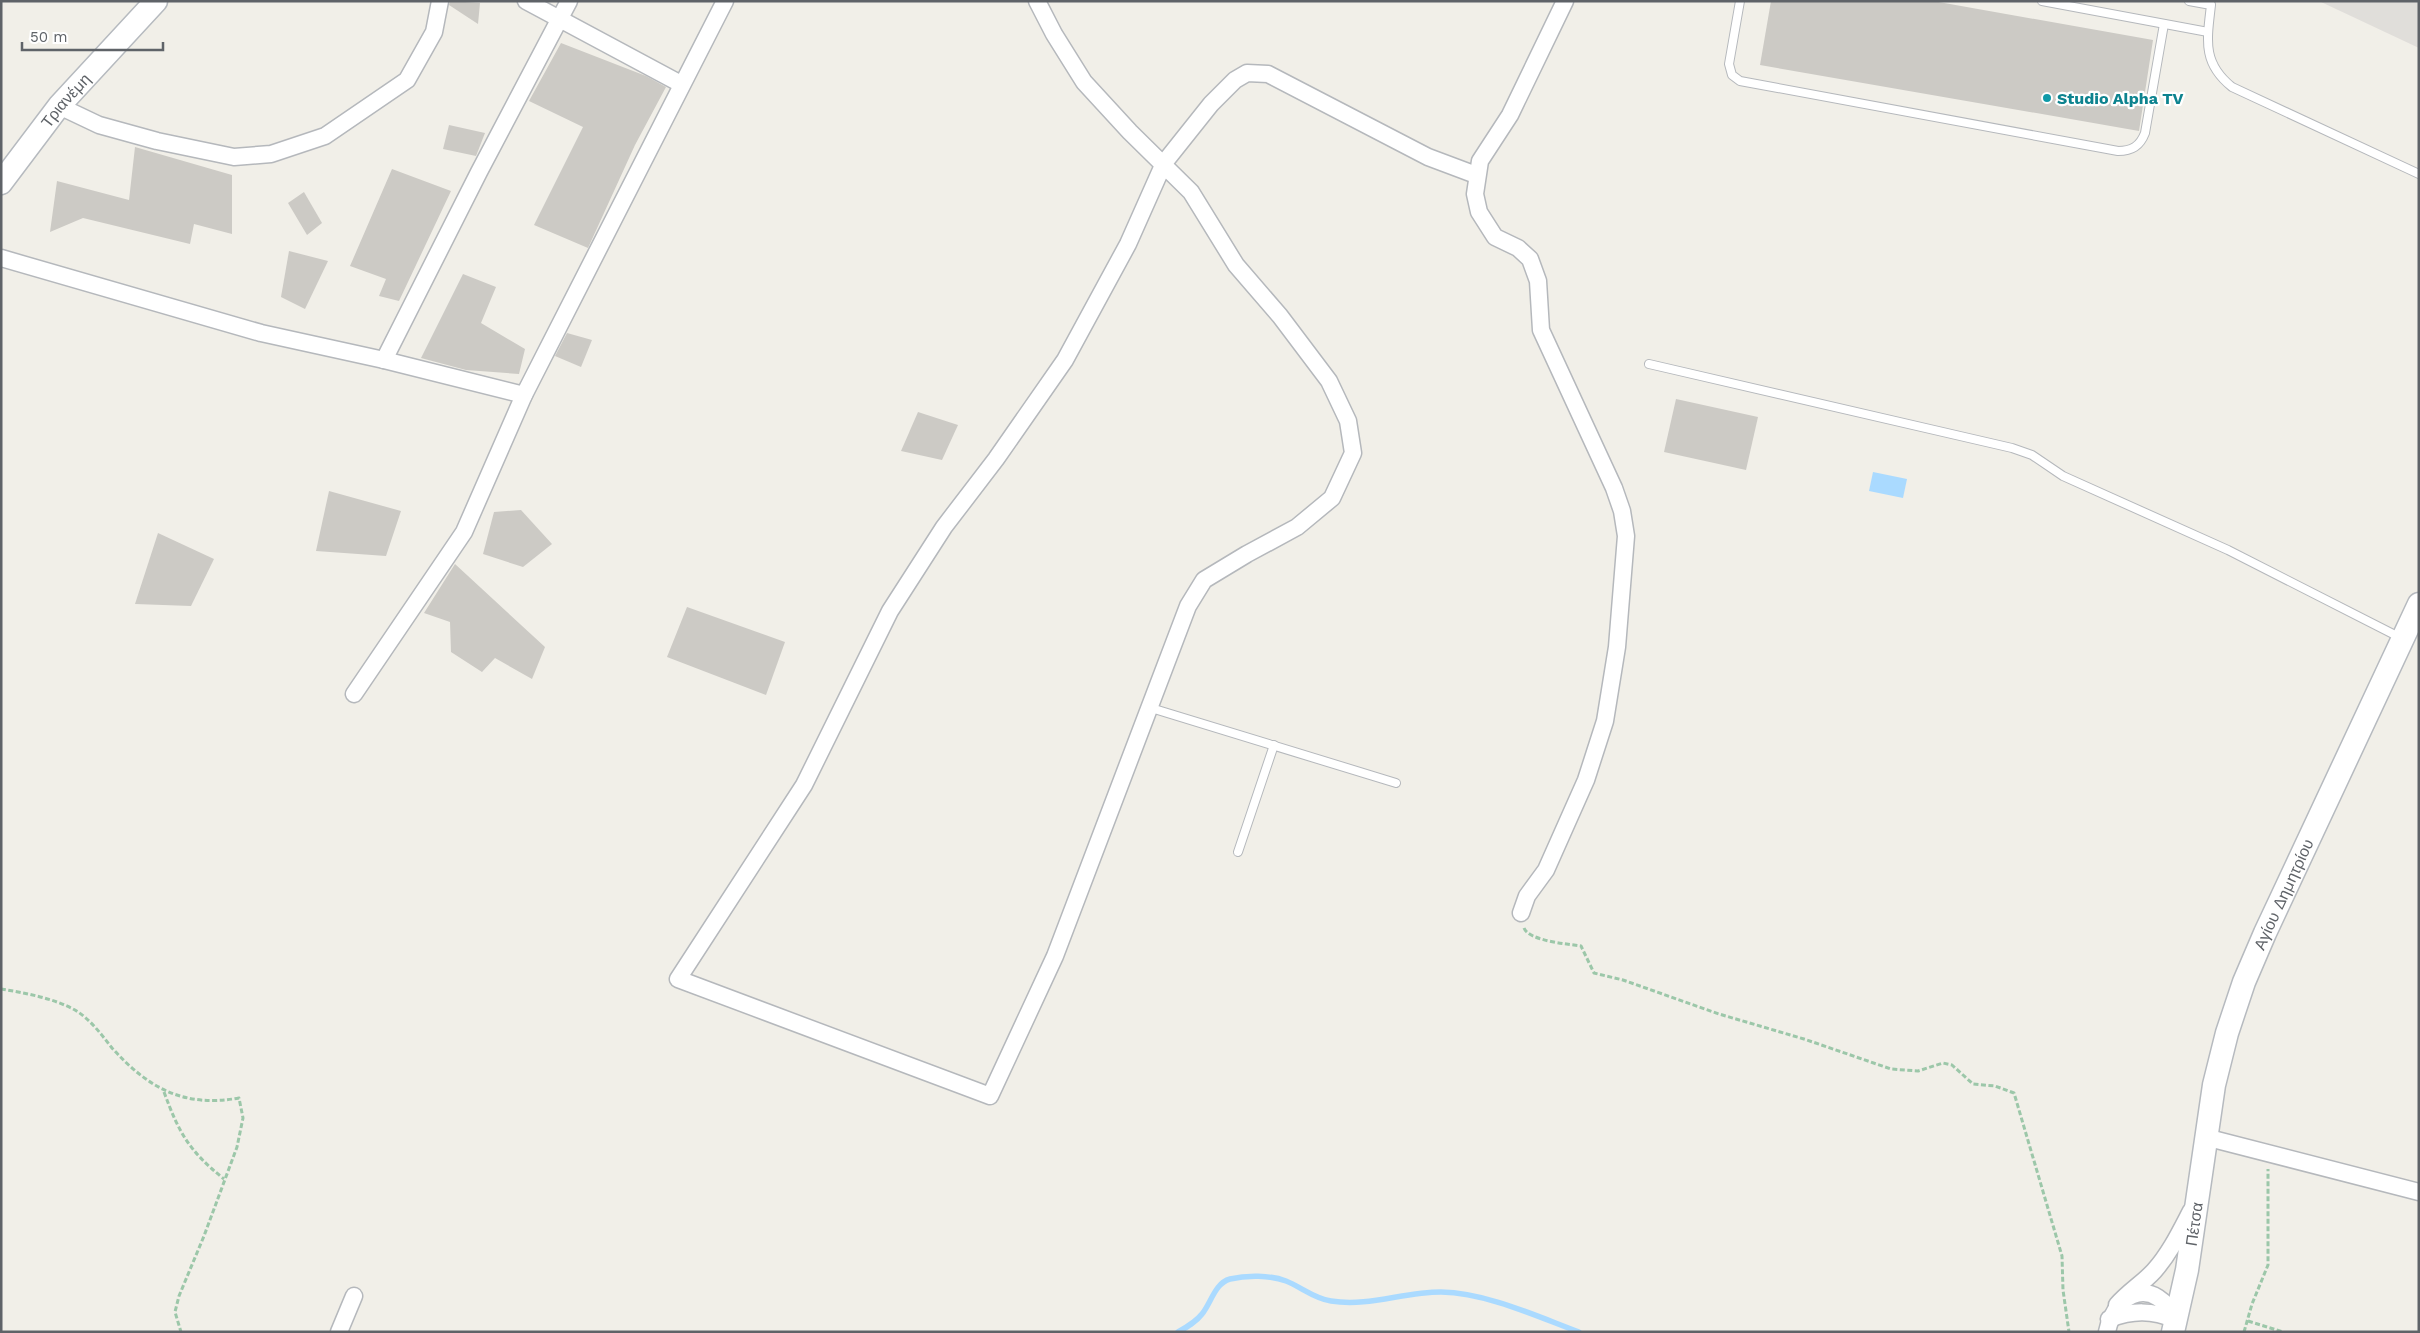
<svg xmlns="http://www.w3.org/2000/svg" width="2420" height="1333" viewBox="0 0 2420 1333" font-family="'Work Sans',sans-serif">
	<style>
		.industrial { fill: #e0deda }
		.water { fill: #aadaff }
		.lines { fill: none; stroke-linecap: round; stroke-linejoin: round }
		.stream { stroke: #aadaff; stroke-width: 5.5 }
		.building { fill: #cccac5 }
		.lane-casing { stroke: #b5b8bc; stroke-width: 10 }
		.street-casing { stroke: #b5b8bc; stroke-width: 19 }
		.secondary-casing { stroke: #b6babf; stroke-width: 25 }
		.path { stroke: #9cc7a9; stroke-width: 3; stroke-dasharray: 5 2.5; stroke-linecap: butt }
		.lane { stroke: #fff; stroke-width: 8 }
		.street { stroke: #fff; stroke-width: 16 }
		.secondary { stroke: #fff; stroke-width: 22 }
		.culture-dot { fill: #0f9aa8; stroke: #fff; stroke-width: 2 }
		.labels { text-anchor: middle; stroke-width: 4.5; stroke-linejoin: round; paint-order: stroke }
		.culture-label { font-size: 16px; font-weight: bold; fill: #0d838f; stroke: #fff; text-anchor: start }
		.street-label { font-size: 16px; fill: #5f6368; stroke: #fff }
	</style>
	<rect width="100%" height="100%" fill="#f1efe8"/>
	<polygon class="industrial" points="2319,1 2419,1 2419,48"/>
	<polygon class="water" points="1873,472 1907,479 1903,498 1869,491"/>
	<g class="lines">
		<path class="stream" d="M1178 1332C1187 1327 1196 1322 1202 1314 1211 1303 1215 1283 1230 1279 1247 1275 1270 1275 1286 1281 1301 1287 1315 1299 1331 1301 1369 1307 1403 1292 1441 1292 1487 1293 1536 1316 1579 1332"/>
	</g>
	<g class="building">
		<polygon points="450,1 480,3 478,24 449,5"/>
		<polygon points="1771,1 1933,1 2153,40 2139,131 1760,65"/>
		<polygon points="561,43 646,76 666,87 635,145 588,248 534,225 583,127 529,101"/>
		<polygon points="449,125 485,133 476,156 443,149"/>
		<polygon points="135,147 232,175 232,234 194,224 190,244 83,218 50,232 57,181 129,200"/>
		<polygon points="392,169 451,191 399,301 379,296 386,279 350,266"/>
		<polygon points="304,192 322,223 307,235 288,203"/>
		<polygon points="289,251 328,261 305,309 281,297"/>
		<polygon points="463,274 496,287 481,323 525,349 519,374 466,370 421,358"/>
		<polygon points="567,333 592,340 581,367 555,356"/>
		<polygon points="1676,399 1758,417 1746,470 1664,452"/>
		<polygon points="918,412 958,425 942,460 901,451"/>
		<polygon points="329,491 401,511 386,556 316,551"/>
		<polygon points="521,510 552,544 523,567 483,554 494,512"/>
		<polygon points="158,533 214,559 191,606 135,604"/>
		<polygon points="455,564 545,647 532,679 495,658 482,672 451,652 450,622 424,613"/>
		<polygon points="687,607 785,642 766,695 667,657"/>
	</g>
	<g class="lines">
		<defs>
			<g id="lane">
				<path d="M1740 1 1729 64 1732 75 1740 81 2118 151C2132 151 2140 146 2145 133L2164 24"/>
				<polyline points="2042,1 2208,32"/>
				<path d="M2189 1 2211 5C2207 40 2202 63 2232 87L2419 174"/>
				<polyline points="1649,364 2012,448 2032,455 2063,476 2228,550 2401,638"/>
				<polyline points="1151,708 1396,783"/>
				<polyline points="1238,852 1274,745"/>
			</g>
			<g id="street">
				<polyline points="526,1 681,84"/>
				<polyline points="1037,1 1054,34 1084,82 1130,132 1191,192 1236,265 1280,316 1329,381 1348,421 1353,453 1332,498 1297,527 1247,554 1204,580 1188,606 1055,956 990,1096 678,979 804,785 890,611 944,527 996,459 1065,360 1128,244 1164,163 1211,104 1235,80 1247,73 1268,74 1428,157 1476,175"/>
				<polyline points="59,106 99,125 157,141 234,157 271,154 325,136 407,80 434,32 440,1"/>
				<polyline points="1,258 261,333 384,360 524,395"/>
				<polyline points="384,360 479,172 569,1"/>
				<polyline points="354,694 464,532 524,395 725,1"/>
				<polyline points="1521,913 1527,896 1546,870 1586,780 1605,721 1617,647 1626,536 1622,511 1614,488 1541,330 1538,281 1530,259 1518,248 1495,237 1479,212 1475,194 1480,161 1510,115 1565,1"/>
				<polyline points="2205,1137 2419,1192"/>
				<path d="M2117 1305C2128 1292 2143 1283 2154 1271 2170 1253 2180 1232 2191 1211"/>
				<path d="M2109 1319C2133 1310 2152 1310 2176 1320"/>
				<polyline points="339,1332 354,1296"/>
				<path d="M2107 1332C2116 1289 2156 1277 2176 1320"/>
			</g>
			<g id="secondary">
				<path id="s1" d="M1 183 59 106 156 1"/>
				<path id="s2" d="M2173 1332 2187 1270 2214 1085 2227 1033 2244 982 2265 933 2419 604"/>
			</g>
		</defs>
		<use href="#lane" class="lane-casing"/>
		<use href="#street" class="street-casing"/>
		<use href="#secondary" class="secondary-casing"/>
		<g class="path">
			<path d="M1524 928C1529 941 1568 944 1581 946L1594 973 1623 980 1719 1014 1804 1039 1891 1069 1918 1071 1943 1063 1952 1065 1973 1084 1995 1086 2014 1093 2062 1256 2063 1290 2069 1332"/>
			<path d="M1 989C25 993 53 998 75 1010 90 1019 101 1034 112 1048 148 1088 184 1108 239 1098L243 1118 237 1147 204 1236 179 1296 175 1312 181 1332"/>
			<path d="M164 1092C179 1133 189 1151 224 1179"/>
			<polyline points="2248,1321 2283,1332"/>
			<polyline points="2244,1332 2252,1304 2268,1265 2268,1169"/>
		</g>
		<use href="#lane" class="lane"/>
		<use href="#street" class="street"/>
		<use href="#secondary" class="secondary"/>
	</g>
	<circle class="culture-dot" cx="2047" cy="98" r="5"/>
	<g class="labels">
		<g class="culture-label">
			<text x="2057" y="104">Studio Alpha TV</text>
		</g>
		<g class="street-label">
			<text dy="6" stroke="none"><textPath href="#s1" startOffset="105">Τριανέμη</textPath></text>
			<text dy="6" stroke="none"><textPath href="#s2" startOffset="454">Αγίου Δημητρίου</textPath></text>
			<text dy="6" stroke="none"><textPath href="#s2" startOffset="110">Πέτσα</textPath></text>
		</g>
	</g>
	<rect width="2420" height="1333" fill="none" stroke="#5f6368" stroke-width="5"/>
	<path d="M22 42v8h141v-8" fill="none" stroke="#5f6368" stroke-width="2.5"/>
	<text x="30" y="42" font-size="15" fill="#5f6368" stroke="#ffffff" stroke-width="4" paint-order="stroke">50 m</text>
</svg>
